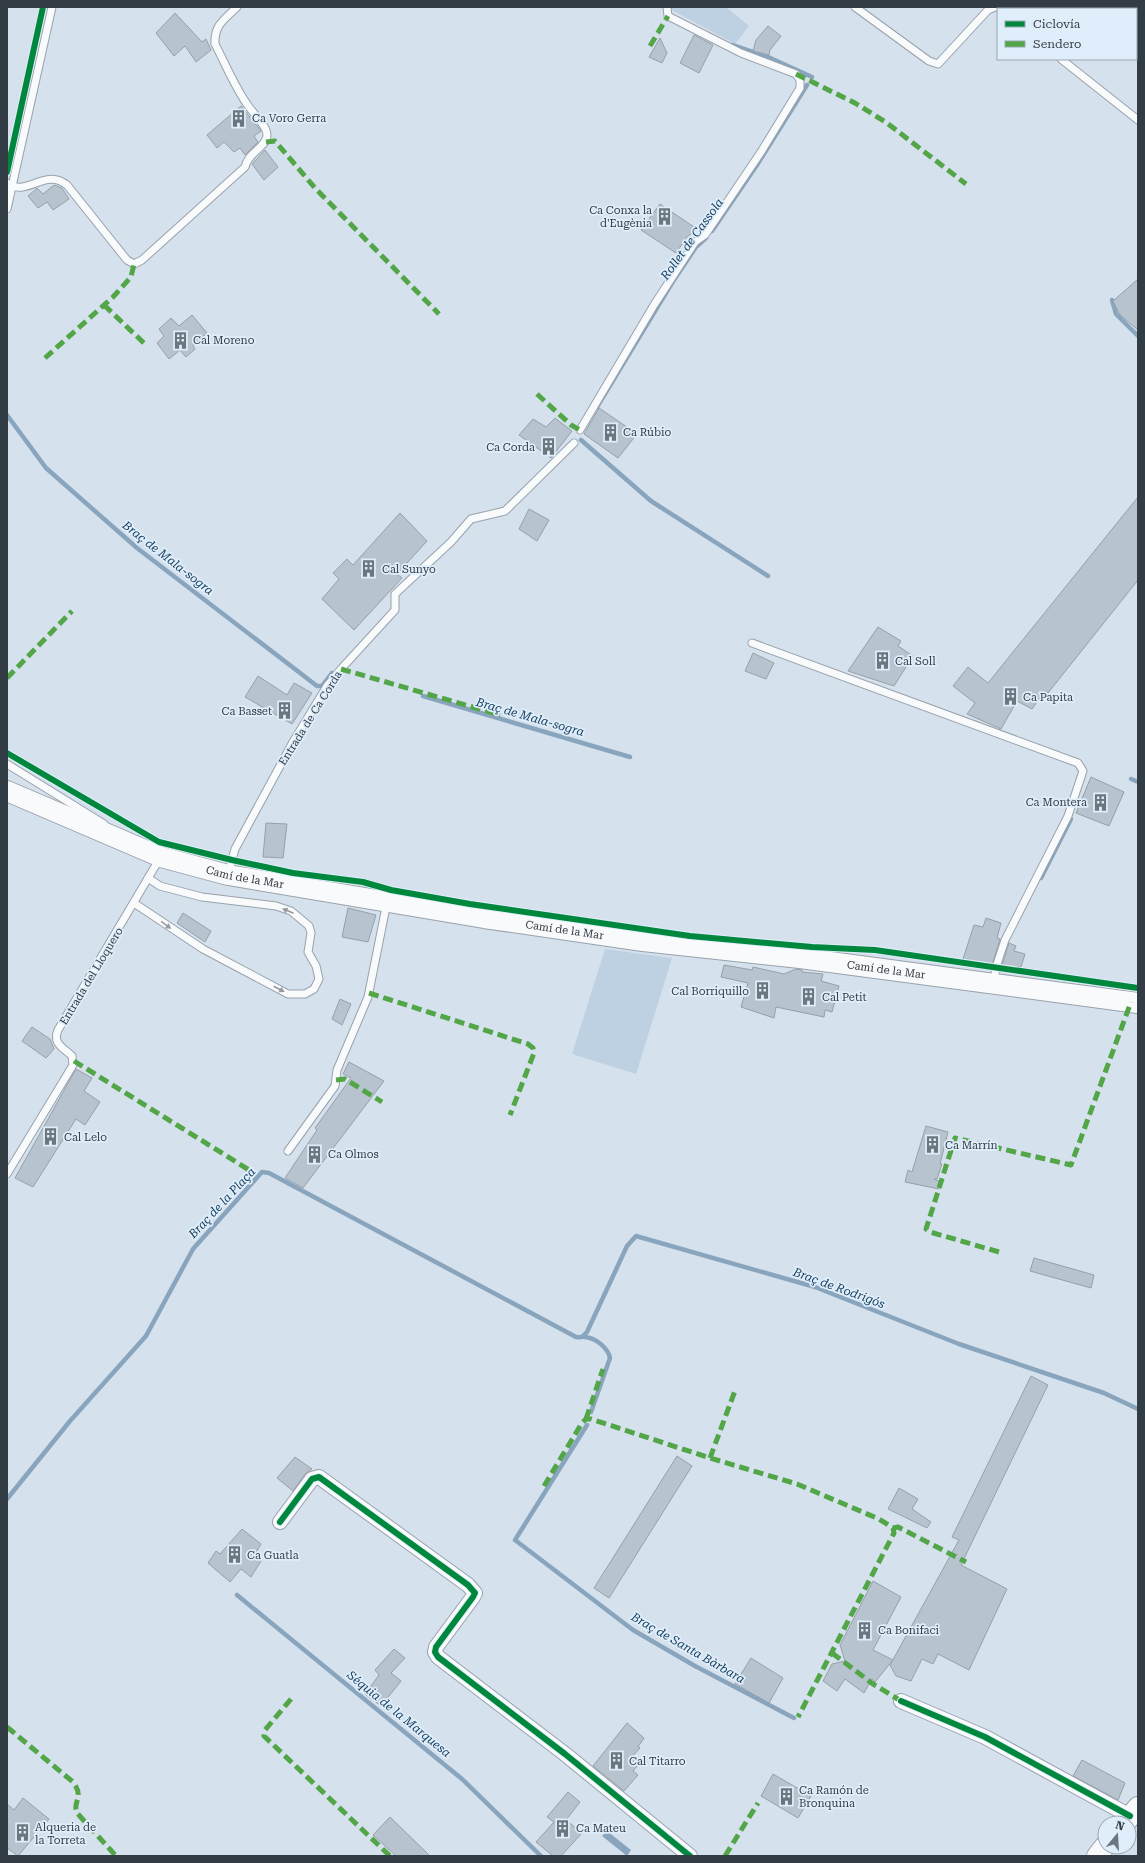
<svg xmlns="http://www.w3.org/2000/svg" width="1145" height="1863" viewBox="0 0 1145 1863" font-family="'Roboto Serif',serif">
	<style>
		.green { fill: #bed1e3 }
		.water { fill: #89a5bd }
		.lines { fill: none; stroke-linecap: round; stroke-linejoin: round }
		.stream { stroke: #89a5bd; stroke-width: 4.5 }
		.building { fill: #b7c3cf; stroke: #97a0a9 }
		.service-casing { stroke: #99a2ab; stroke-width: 9 }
		.minor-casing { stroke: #99a2ab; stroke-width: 16 }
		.secondary-casing { stroke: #99a2ab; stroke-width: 22 }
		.service { stroke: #f9fafc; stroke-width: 7 }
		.minor { stroke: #f9fafc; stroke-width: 14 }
		.secondary { stroke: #f9fafc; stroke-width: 20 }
		.quiet { stroke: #52a647; stroke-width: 5; stroke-dasharray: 10 5; stroke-linecap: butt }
		.cycleway-casing { stroke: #e0eefb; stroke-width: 8 }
		.cycleway { stroke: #00873e; stroke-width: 6 }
		.oneway { fill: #969ba0 }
		.labels { text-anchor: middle; stroke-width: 3.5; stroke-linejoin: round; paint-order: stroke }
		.poi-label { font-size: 11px; fill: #323c44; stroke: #e0eefb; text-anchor: start }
		.street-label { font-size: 11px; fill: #323c44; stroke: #e0eefb }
		.water-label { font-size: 12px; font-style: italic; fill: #123c5b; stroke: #e0eefb }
	</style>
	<rect width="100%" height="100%" fill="#d5e1ed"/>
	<g class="green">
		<polygon points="671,7 726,7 749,26 735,44 679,14 672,10"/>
		<polygon points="605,949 672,958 636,1074 572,1054"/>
	</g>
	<polygon class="water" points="607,1831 631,1850 627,1856 602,1836"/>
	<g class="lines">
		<g class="stream">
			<polyline points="732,45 768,57 812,77"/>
			<polyline points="712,231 757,165 807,85"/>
			<polyline points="1112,300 1116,314 1138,336"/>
			<polyline points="597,407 672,283 696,247 706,238"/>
			<polyline points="7,415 46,468 137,548 317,686 322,686 332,673"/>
			<polyline points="581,440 651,501 768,576"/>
			<polyline points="423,696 630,757"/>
			<polyline points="1131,779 1138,782"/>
			<polyline points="1041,878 1071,819"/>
			<polyline points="583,1336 587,1332 627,1246 636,1236 815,1287 959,1344 1104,1393 1138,1409"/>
			<polyline points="587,1425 515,1540 633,1630 695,1666 794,1718"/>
			<path d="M7 1499 70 1421 146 1336 193 1249 262 1172 269 1173 576 1337C580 1338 582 1336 585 1337 596 1338 608 1348 610 1358L591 1412"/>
			<polyline points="237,1595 462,1779 541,1856"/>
		</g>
	</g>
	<g class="building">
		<polygon points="175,13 202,42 206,39 211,50 196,62 185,46 174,56 156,33"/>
		<polygon points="768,26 781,36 770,50 769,55 753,51 756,40"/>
		<polygon points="694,35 713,45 699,73 680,63"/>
		<polygon points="660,38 667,53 662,63 649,57"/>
		<polygon points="241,106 261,131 254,136 258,142 245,155 240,148 234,152 224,142 217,148 207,135"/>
		<polygon points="265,150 278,167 264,180 252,164"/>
		<polygon points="54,185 62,188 69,199 53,210 47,202 38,208 28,196 37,188 43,194"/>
		<polygon points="660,204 697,229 687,237 676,253 641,230"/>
		<polygon points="1138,279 1138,330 1120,315 1113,301"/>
		<polygon points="192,315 207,333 193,346 195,349 186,357 180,350 169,359 157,343 164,336 159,329 171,318 179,326"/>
		<polygon points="599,408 637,434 618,458 584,434"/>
		<polygon points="555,418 572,431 551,458 519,435 533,419 546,427"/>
		<polygon points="1138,497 1138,580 1048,693 1045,691 1032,709 1017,701 1001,729 967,714 975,703 953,686 968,667 988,683"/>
		<polygon points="529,509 549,520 537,541 519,529"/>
		<polygon points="400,513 427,541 397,574 402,578 354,630 322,599 339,579 333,573 347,559 353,565"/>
		<polygon points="878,627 901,641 898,646 913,656 894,686 848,671"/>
		<polygon points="753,653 774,663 766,679 745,671"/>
		<polygon points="258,676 287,695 294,683 312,693 292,724 245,697"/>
		<polygon points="1091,777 1124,792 1109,826 1076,813"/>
		<polygon points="266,823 287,824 283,858 263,857"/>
		<polygon points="348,908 376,915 368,942 342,937"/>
		<polygon points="183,913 211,931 205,942 177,923"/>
		<polygon points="986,918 1001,923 997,938 1000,939 992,965 963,959 974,925 983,927"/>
		<polygon points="1009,943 1016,946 1014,951 1025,954 1021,967 1002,966"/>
		<polygon points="724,965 752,970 753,967 784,974 796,969 802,970 802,972 823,974 821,981 839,986 832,1012 825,1010 824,1017 776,1007 774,1018 741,1007 748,983 721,977"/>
		<polygon points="340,999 351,1004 342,1025 332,1019"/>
		<polygon points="32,1027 50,1039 54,1049 46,1058 22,1041"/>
		<polygon points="349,1062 384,1081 303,1188 285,1178 317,1130 315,1128 351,1078 343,1074"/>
		<polygon points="76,1069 92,1078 84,1091 100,1102 85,1125 76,1119 33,1187 15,1178"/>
		<polygon points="926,1126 948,1132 940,1164 942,1164 937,1179 934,1179 941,1182 939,1189 905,1182 908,1170 912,1172"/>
		<polygon points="1034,1258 1094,1275 1091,1288 1030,1271"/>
		<polygon points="1031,1376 1048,1385 961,1565 1007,1589 969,1670 938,1654 933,1664 922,1659 911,1681 896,1676 890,1665 959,1540 952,1537"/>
		<polygon points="677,1456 692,1466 609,1598 594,1588"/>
		<polygon points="295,1457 312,1469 305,1474 293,1491 277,1478"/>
		<polygon points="899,1488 918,1499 912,1509 931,1522 927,1528 888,1509"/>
		<polygon points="242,1529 261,1544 254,1556 261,1561 251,1577 241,1569 230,1582 208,1563 216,1551 220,1554"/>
		<polygon points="873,1581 901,1597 873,1650 893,1660 875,1682 872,1679 864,1693 845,1679 837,1691 823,1681 832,1664 845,1661 840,1645"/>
		<polygon points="394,1649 405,1658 391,1673 401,1681 381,1706 365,1694 379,1675 375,1670"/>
		<polygon points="751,1658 783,1678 769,1703 735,1684"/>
		<polygon points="627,1723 644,1738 638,1747 640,1748 631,1758 639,1764 633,1771 638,1775 624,1791 593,1766"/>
		<polygon points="1082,1760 1125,1783 1118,1800 1073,1776"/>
		<polygon points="773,1774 811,1796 798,1818 761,1796"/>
		<polygon points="568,1792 580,1802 566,1820 582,1833 561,1856 553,1856 536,1842 554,1822 547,1817"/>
		<polygon points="23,1798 49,1819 18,1856 7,1848 7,1804 14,1810"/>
		<polygon points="390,1817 430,1856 396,1856 373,1835"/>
	</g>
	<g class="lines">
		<defs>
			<g id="service">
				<polyline points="855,7 929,61 938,64 988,10 995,7"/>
				<polyline points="1061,59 1138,120"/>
				<path d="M7 183C27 198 45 167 67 185L127 260 134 264 142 260 245 167C248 152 267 147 267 135 267 126 254 114 249 107 235 88 226 65 215 44 214 25 224 20 237 7"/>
				<polyline points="7,209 52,7"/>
				<polyline points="580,430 654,305 695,242 705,235 761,152 800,88 800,80 796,74 741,53 668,16 667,7"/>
				<polyline points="752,643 1078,763 1083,771 1068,816 1005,940 996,967 994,982"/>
				<polyline points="7,764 104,824"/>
				<polyline points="228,875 235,849 293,742 327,686 341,669 395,610 395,594 451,542 471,519 505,511 574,443"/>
				<polyline points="134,903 203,949 288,994 305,994 314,989 319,979 316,966 308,952 311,933 309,926 291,911 276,906 202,897 160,886 148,878"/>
				<polyline points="288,1151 335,1086 337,1070 368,997 387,902"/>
				<path d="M7 1174 73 1065 72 1056C64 1048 52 1044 58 1030L160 858"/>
			</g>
			<g id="minor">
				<polyline points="280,1522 312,1479 319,1477 468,1585 475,1593 473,1597 436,1647 435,1652 438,1657 565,1754 690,1856"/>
				<polyline points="901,1701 985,1737 1130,1816"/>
			</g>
			<g id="secondary">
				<path id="s1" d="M7 791 161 857 228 875 484 918 643 941 800 958 1138 1003"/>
				<polyline points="1125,1823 1138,1807"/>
				<polyline points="1097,1856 1105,1846"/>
			</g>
		</defs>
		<use href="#service" class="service-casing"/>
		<use href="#minor" class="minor-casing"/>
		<use href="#secondary" class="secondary-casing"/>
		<use href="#service" class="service"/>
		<use href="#minor" class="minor"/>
		<use href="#secondary" class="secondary"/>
		<g class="quiet">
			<polyline points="650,46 668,16"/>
			<polyline points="796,74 855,103 887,123 966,184"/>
			<polyline points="266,142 275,141 315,188 439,314"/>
			<polyline points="104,305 147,346"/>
			<polyline points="45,358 113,297 131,277 134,264"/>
			<polyline points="537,394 571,425 580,430"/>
			<polyline points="341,669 500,715"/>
			<polyline points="7,678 72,611"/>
			<polyline points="369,993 528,1044 533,1048 534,1053 510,1115"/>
			<polyline points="74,1061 254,1173"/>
			<polyline points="336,1080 345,1079 382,1102"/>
			<polyline points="999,1252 930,1232 926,1229 955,1138 1071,1165 1131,1002"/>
			<polyline points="586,1419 603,1369"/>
			<polyline points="710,1458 736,1388"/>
			<polyline points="544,1486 582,1423 586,1419 591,1419 710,1458 797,1484 879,1519 893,1528 894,1533 798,1717"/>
			<polyline points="893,1528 898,1527 966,1562"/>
			<polyline points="832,1653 873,1684 901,1701"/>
			<polyline points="291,1699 265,1730 264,1736 390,1856"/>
			<path d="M7 1727 73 1782C85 1798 72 1801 77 1813L116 1856"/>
			<polyline points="725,1856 758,1803"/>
		</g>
		<defs>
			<g id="cycleway">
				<polyline points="7,172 43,7"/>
				<polyline points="7,753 159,842 232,860 293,873 363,882 391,890 470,904 690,936 812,947 875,950 1138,988"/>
				<polyline points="280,1522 312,1479 319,1477 468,1585 475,1593 473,1597 436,1647 435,1652 438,1657 565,1754 690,1856"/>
				<polyline points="901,1701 985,1737 1130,1816"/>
			</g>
		</defs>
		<use href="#cycleway" class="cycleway-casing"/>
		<use href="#cycleway" class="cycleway"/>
	</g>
	<defs><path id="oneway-solid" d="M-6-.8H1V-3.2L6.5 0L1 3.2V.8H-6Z"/></defs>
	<g class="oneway">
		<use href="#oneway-solid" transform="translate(288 911) rotate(-157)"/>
		<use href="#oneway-solid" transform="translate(166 925) rotate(36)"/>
		<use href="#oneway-solid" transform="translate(279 989) rotate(28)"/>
	</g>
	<defs>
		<symbol id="building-bare" viewBox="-9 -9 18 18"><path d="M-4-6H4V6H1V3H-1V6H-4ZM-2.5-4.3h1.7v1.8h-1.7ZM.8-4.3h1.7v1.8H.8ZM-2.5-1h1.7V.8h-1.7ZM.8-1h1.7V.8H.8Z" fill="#6b767f" stroke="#e0eefb" stroke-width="2.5" paint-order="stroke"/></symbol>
	</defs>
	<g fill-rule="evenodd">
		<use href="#building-bare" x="226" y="106" width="25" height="25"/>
		<use href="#building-bare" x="652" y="204" width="25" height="25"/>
		<use href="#building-bare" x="168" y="328" width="25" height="25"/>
		<use href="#building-bare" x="598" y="420" width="25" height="25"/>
		<use href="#building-bare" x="536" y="434" width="25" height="25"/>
		<use href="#building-bare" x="356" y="556" width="25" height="25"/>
		<use href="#building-bare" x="870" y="648" width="25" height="25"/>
		<use href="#building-bare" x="998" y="684" width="25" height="25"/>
		<use href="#building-bare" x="272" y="698" width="25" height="25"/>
		<use href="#building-bare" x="1088" y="790" width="25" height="25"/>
		<use href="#building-bare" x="750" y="978" width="25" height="25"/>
		<use href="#building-bare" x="796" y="984" width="25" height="25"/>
		<use href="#building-bare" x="38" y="1124" width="25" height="25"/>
		<use href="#building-bare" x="920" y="1132" width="25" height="25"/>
		<use href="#building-bare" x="302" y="1142" width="25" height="25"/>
		<use href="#building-bare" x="222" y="1542" width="25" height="25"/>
		<use href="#building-bare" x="852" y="1618" width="25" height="25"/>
		<use href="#building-bare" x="604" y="1748" width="25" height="25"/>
		<use href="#building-bare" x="774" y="1784" width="25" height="25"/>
		<use href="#building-bare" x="550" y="1816" width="25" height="25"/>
		<use href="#building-bare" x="10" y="1820" width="25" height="25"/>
	</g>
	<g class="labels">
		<g class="poi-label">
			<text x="252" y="122">Ca Voro Gerra</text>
			<text x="652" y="214" text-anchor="end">Ca Conxa la<tspan x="652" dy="13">d'Eugènia</tspan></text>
			<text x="193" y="344">Cal Moreno</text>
			<text x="623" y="436">Ca Rúbio</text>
			<text x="535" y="451" text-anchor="end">Ca Corda</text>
			<text x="382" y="573">Cal Sunyo</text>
			<text x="895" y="665">Cal Soll</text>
			<text x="1023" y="701">Ca Papita</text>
			<text x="272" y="715" text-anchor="end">Ca Basset</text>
			<text x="1087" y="806" text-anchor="end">Ca Montera</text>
			<text x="749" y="995" text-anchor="end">Cal Borriquillo</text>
			<text x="822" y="1001">Cal Petit</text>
			<text x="64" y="1141">Cal Lelo</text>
			<text x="945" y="1149">Ca Marrín</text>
			<text x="328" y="1158">Ca Olmos</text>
			<text x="247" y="1559">Ca Guatla</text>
			<text x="878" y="1634">Ca Bonifaci</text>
			<text x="629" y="1765">Cal Titarro</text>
			<text x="799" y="1794">Ca Ramón de<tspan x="799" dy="13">Bronquina</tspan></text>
			<text x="35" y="1831">Alqueria de<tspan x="35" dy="13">la Torreta</tspan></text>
			<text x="576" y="1832">Ca Mateu</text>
		</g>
		<g class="street-label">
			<text transform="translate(310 718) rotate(-58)" y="4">Entrada de Ca Corda</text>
			<text dy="4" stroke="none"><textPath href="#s1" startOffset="254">Camí de la Mar</textPath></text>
			<text dy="4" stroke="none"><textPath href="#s1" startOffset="578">Camí de la Mar</textPath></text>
			<text dy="4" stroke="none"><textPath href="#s1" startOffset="902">Camí de la Mar</textPath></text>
			<text transform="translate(91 976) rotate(-59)" y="4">Entrada del Lloquero</text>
		</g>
		<g class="water-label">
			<text transform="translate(692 239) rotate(-54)" y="4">Rollet de Cassola</text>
			<text transform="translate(168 558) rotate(38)" y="4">Braç de Mala-sogra</text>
			<text transform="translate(530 717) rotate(16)" y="4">Braç de Mala-sogra</text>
			<text transform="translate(222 1203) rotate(-47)" y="4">Braç de la Plaça</text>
			<text transform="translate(839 1288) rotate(20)" y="4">Braç de Rodrigós</text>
			<text transform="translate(688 1648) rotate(30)" y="4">Braç de Santa Bàrbara</text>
			<text transform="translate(399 1714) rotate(39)" y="4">Séquia de la Marquesa</text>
		</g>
	</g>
	<rect width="1145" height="1863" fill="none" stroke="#323c44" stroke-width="16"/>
	<rect x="997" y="8" width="140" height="52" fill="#e0eefb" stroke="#9aa7b2"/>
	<rect x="1005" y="21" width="20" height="6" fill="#00873e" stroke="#9aa7b2"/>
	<text x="1033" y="28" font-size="12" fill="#323c44">Ciclovía</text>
	<rect x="1005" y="41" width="20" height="6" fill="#52a647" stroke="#9aa7b2"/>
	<text x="1033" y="48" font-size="12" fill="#323c44">Sendero</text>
	<g transform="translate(1117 1835) rotate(18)"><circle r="19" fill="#e0eefb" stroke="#9aa7b2"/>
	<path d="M0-3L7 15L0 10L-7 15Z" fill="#6b767f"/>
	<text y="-6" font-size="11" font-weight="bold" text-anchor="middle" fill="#323c44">N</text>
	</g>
</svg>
